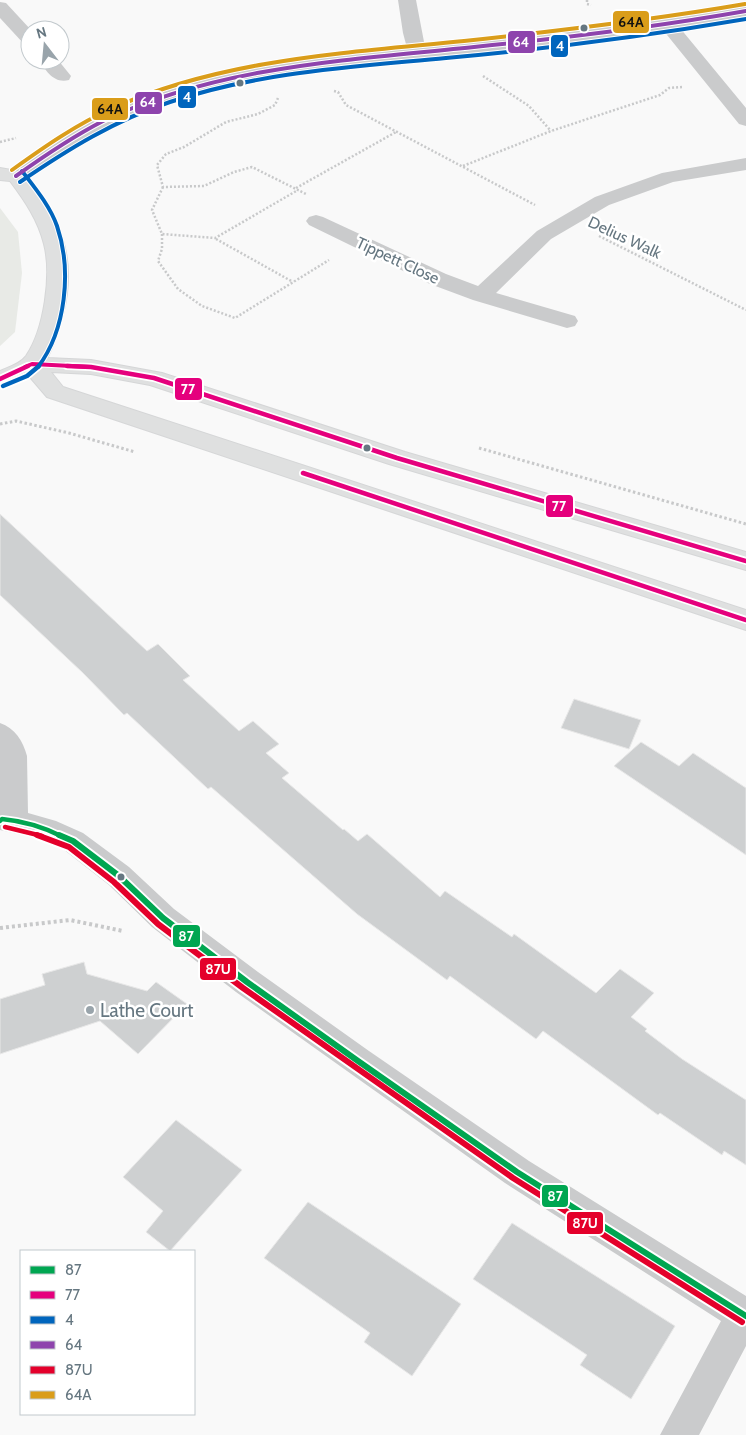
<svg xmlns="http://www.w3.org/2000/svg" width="746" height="1435" viewBox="0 0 746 1435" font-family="Cabin,sans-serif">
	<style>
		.green { fill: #e8eae6 }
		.building { fill: #ced0d1; stroke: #e8e8e8 }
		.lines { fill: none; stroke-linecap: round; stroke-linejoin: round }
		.major-casing { stroke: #d5d6d7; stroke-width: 2 }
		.path-far2 { stroke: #c8c9ca; stroke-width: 2.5; stroke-dasharray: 2 2; stroke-linecap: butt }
		.path-far1 { stroke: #c8c9ca; stroke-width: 3; stroke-dasharray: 2.5 2.5; stroke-linecap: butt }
		.path { stroke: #c8c9ca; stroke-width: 4; stroke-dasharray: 3 3; stroke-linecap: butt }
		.minor { fill: #cacbcc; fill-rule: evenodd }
		.major { fill: #dfe0e0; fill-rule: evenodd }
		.bus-1-far1-casing { stroke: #fff; stroke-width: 8 }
		.bus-1-casing { stroke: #fff; stroke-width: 10 }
		.bus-2-far1-casing { stroke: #fff; stroke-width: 6 }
		.bus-2-casing { stroke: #fff; stroke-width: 8 }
		.bus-3-far1-casing { stroke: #fff; stroke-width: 6 }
		.bus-3-casing { stroke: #fff; stroke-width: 8 }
		.bus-4-casing { stroke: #fff; stroke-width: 6 }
		.bus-5-far1-casing { stroke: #fff; stroke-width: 8 }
		.bus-5-casing { stroke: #fff; stroke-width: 10 }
		.bus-6-casing { stroke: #fff; stroke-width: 6 }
		.bus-1-far1 { stroke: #00a651; stroke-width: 4.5 }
		.bus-1 { stroke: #00a651; stroke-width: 6 }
		.bus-2-far1 { stroke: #e5007d; stroke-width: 4 }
		.bus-2 { stroke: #e5007d; stroke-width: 4.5 }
		.bus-3-far1 { stroke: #0065bd; stroke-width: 4 }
		.bus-3 { stroke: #0065bd; stroke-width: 4.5 }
		.bus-4 { stroke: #8e44ad; stroke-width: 4 }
		.bus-5-far1 { stroke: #e4002b; stroke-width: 4.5 }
		.bus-5 { stroke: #e4002b; stroke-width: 6 }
		.bus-6 { stroke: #da9d1a; stroke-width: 4 }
		.bus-dot { fill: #667781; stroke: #fff; stroke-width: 2 }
		.poi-dot { fill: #99a4ab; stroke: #fff; stroke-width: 2 }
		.labels { text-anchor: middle; stroke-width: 5; stroke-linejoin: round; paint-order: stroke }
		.far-street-label { font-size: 16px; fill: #667781; stroke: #fff }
		.poi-label { font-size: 19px; fill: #667781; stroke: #fff; text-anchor: start }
		.line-badge { stroke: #fff; stroke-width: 2 }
		.badge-label { font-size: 14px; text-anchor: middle; font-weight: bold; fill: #fff }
		.pale-badge-label { font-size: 14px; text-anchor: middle; font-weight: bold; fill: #111 }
	</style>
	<rect width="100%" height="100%" fill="#f9f9f9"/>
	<polygon class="green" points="0,208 18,232 22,273 15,332 0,346"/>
	<g class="building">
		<polygon points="0,514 147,651 158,644 190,676 183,680 239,731 253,721 279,744 266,753 289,773 282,778 343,830 344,829 358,841 367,834 440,897 445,891 512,937 514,934 596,993 620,969 654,993 631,1017 647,1029 645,1031 682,1059 746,1100 746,1165 724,1151 722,1155 660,1113 658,1115 543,1031 536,1039 450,976 447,980 357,914 211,787 208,789 127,713 124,715 83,673 0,595"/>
		<polygon points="574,699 641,720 629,749 561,728"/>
		<polygon points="641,742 679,766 693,753 746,788 746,855 614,766"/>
		<polygon points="84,962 87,974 147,991 156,982 187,1004 138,1054 100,1021 0,1054 0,999 45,985 42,974"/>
		<polygon points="176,1120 242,1170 170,1251 146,1232 163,1211 123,1177"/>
		<polygon points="308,1202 461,1304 412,1376 364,1342 370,1333 264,1258"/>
		<polygon points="512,1223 675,1326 631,1399 580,1365 587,1355 473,1279"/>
	</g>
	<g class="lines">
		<defs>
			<path id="major" d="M0 168 23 172C59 217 78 255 63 314 59 329 55 344 47 358L91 360 162 373 405 452 746 552V570L389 464 150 385 91 374 51 372 63 387 746 610V630L47 397 29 376 0 386V371C9 367 20 364 26 356 44 330 52 275 44 244 38 220 25 201 10 181L0 180Z"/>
		</defs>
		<use href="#major" class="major-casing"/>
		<g class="path-far2">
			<polyline points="587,0 587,4 591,5"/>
			<polyline points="483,76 529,106 551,131"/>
			<polyline points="334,91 338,92 346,105 535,205"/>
			<polyline points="278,98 275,105 258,114 226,122 184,147 166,154 157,165 163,187 204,186 234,172 252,167 306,194"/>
			<polyline points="0,142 16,138"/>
			<polyline points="463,166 551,131 660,95 669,88 682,87"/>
			<polyline points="163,187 152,210 162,234 215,238 298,190"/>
			<polyline points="296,188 396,132"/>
			<polyline points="162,234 162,249 158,261 178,289 202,306 235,318 329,260"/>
			<polyline points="599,236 746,310"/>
			<polyline points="216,239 293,282"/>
		</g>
		<g class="path-far1">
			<polyline points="0,424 16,421 69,433 135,452"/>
			<polyline points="479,448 746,524"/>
		</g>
		<polyline class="path" points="0,928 70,920 123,931"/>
		<g class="minor">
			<path d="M398 0H416L425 47 597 28 746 6V16L680 28 746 108V126L739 124 663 30C581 42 500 51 418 59 318 68 216 77 123 119 87 135 55 158 23 180L16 182 9 180 6 176 9 172C41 149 73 126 110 110 204 70 306 58 407 48L403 33Z"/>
			<polygon points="0,2 6,3 31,30 30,45 24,44 0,18"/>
			<path d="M39 60H58L71 76 69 80C54 84 46 71 39 60Z"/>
			<polygon points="746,158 746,170 673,182 609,205 551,239 496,293 575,316 578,321 575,326 567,328 473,300 430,284 309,225 306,221 309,217 316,215 323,217 446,274 478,286 537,231 595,197 662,173"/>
			<path d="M0 723C15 728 23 741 27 756L28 813 56 821 83 833 129 867 174 909 258 972 369 1051 529 1161 746 1296V1346L699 1435H660L721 1321 505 1183 347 1071 236 992 152 927 109 885 63 849 40 839 0 830Z"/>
		</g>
		<use href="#major" class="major"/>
		<defs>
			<path id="bus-1-far1" d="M0 821 2 819C23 821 43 827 61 836"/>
			<polyline id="bus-1" points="59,835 73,841 119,876 163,918 247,982 358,1061 517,1172 746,1316"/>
			<polyline id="bus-2-far1" points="25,367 32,364 91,367"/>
			<g id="bus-2">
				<polyline points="67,366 91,367 154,378 397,458 746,561"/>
				<polyline points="0,379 28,366"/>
				<polyline points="303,473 746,620"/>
			</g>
			<g id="bus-3-far1">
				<path d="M22 171C35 188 50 206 57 226 72 270 66 330 38 367"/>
				<path d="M20 182C67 150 115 120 170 102 259 72 353 67 446 58 546 49 647 36 746 19"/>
			</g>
			<polyline id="bus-3" points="3,386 27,376 39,366"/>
			<path id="bus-4" d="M16 176C44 156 72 137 103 121 218 66 350 60 474 47 565 38 656 27 746 11"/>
			<polyline id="bus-5-far1" points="5,827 42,836"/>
			<polyline id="bus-5" points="37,835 69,847 114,882 158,924 243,988 513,1178 742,1322"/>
			<path id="bus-6" d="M12 170C44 147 77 124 113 108 224 59 345 53 464 41 558 31 652 20 745 4"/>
		</defs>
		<use href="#bus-1-far1" class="bus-1-far1-casing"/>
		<use href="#bus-1" class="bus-1-casing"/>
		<use href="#bus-2-far1" class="bus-2-far1-casing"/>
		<use href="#bus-2" class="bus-2-casing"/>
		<use href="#bus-3-far1" class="bus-3-far1-casing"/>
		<use href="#bus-3" class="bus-3-casing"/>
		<use href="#bus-4" class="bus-4-casing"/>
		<use href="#bus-5-far1" class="bus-5-far1-casing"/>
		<use href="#bus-5" class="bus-5-casing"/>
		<use href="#bus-6" class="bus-6-casing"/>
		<use href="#bus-1-far1" class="bus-1-far1"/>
		<use href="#bus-1" class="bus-1"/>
		<use href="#bus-2-far1" class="bus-2-far1"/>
		<use href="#bus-2" class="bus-2"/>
		<use href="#bus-3-far1" class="bus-3-far1"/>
		<use href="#bus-3" class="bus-3"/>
		<use href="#bus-4" class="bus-4"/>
		<use href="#bus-5-far1" class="bus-5-far1"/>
		<use href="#bus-5" class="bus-5"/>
		<use href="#bus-6" class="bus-6"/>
	</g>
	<g class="bus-dot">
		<circle cx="584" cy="28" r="4.5"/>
		<circle cx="240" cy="83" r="4.5"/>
		<circle cx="367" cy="448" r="4.5"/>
		<circle cx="121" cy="877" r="4.5"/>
	</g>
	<circle class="poi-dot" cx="90" cy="1010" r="5"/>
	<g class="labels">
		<g class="far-street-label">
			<text transform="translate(625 237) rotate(25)" y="6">Delius Walk</text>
			<text transform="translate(398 260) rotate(25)" y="6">Tippett Close</text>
		</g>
		<g class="poi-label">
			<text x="100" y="1017">Lathe Court</text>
		</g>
	</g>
	<g class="line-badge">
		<rect x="612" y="10" width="38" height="24" rx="5" fill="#da9d1a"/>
		<rect x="507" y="30" width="29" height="24" rx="5" fill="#8e44ad"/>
		<rect x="550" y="34" width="19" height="24" rx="5" fill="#0065bd"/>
		<rect x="177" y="85" width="20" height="24" rx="5" fill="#0065bd"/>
		<rect x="134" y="91" width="29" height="24" rx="5" fill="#8e44ad"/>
		<rect x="91" y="97" width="38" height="24" rx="5" fill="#da9d1a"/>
		<rect x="174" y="377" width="29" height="24" rx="5" fill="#e5007d"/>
		<rect x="545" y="494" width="29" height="24" rx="5" fill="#e5007d"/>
		<rect x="172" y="924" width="29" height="24" rx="5" fill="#00a651"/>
		<rect x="199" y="957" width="38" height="24" rx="5" fill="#e4002b"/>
		<rect x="541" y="1184" width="28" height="24" rx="5" fill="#00a651"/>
		<rect x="566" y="1211" width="38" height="24" rx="5" fill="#e4002b"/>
	</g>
	<g class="badge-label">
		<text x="521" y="47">64</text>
		<text x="560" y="51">4</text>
		<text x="187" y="102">4</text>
		<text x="148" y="107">64</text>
		<text x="188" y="394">77</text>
		<text x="559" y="511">77</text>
		<text x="186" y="941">87</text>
		<text x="218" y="974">87U</text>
		<text x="555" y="1201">87</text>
		<text x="585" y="1228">87U</text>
	</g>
	<g class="pale-badge-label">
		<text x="631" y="27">64A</text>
		<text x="110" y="114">64A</text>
	</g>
	<rect x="20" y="1250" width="175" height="165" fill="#ffffff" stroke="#c2c9cd"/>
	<rect x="30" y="1266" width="25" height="8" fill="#00a651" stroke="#c2c9cd"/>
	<text x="65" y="1275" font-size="15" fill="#667781">87</text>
	<rect x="30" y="1291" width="25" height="8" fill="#e5007d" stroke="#c2c9cd"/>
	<text x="65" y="1300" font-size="15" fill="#667781">77</text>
	<rect x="30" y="1316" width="25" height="8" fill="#0065bd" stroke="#c2c9cd"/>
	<text x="65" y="1325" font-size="15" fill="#667781">4</text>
	<rect x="30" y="1341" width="25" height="8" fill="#8e44ad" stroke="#c2c9cd"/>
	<text x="65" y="1350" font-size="15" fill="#667781">64</text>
	<rect x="30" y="1366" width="25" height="8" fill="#e4002b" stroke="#c2c9cd"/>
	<text x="65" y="1375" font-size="15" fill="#667781">87U</text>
	<rect x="30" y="1391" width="25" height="8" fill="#da9d1a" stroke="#c2c9cd"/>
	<text x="65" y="1400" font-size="15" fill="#667781">64A</text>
	<g transform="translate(45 45) rotate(344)"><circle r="24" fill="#ffffff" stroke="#c2c9cd"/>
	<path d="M0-4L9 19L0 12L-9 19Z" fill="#99a4ab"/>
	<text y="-8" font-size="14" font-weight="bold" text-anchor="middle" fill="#667781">N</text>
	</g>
</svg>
